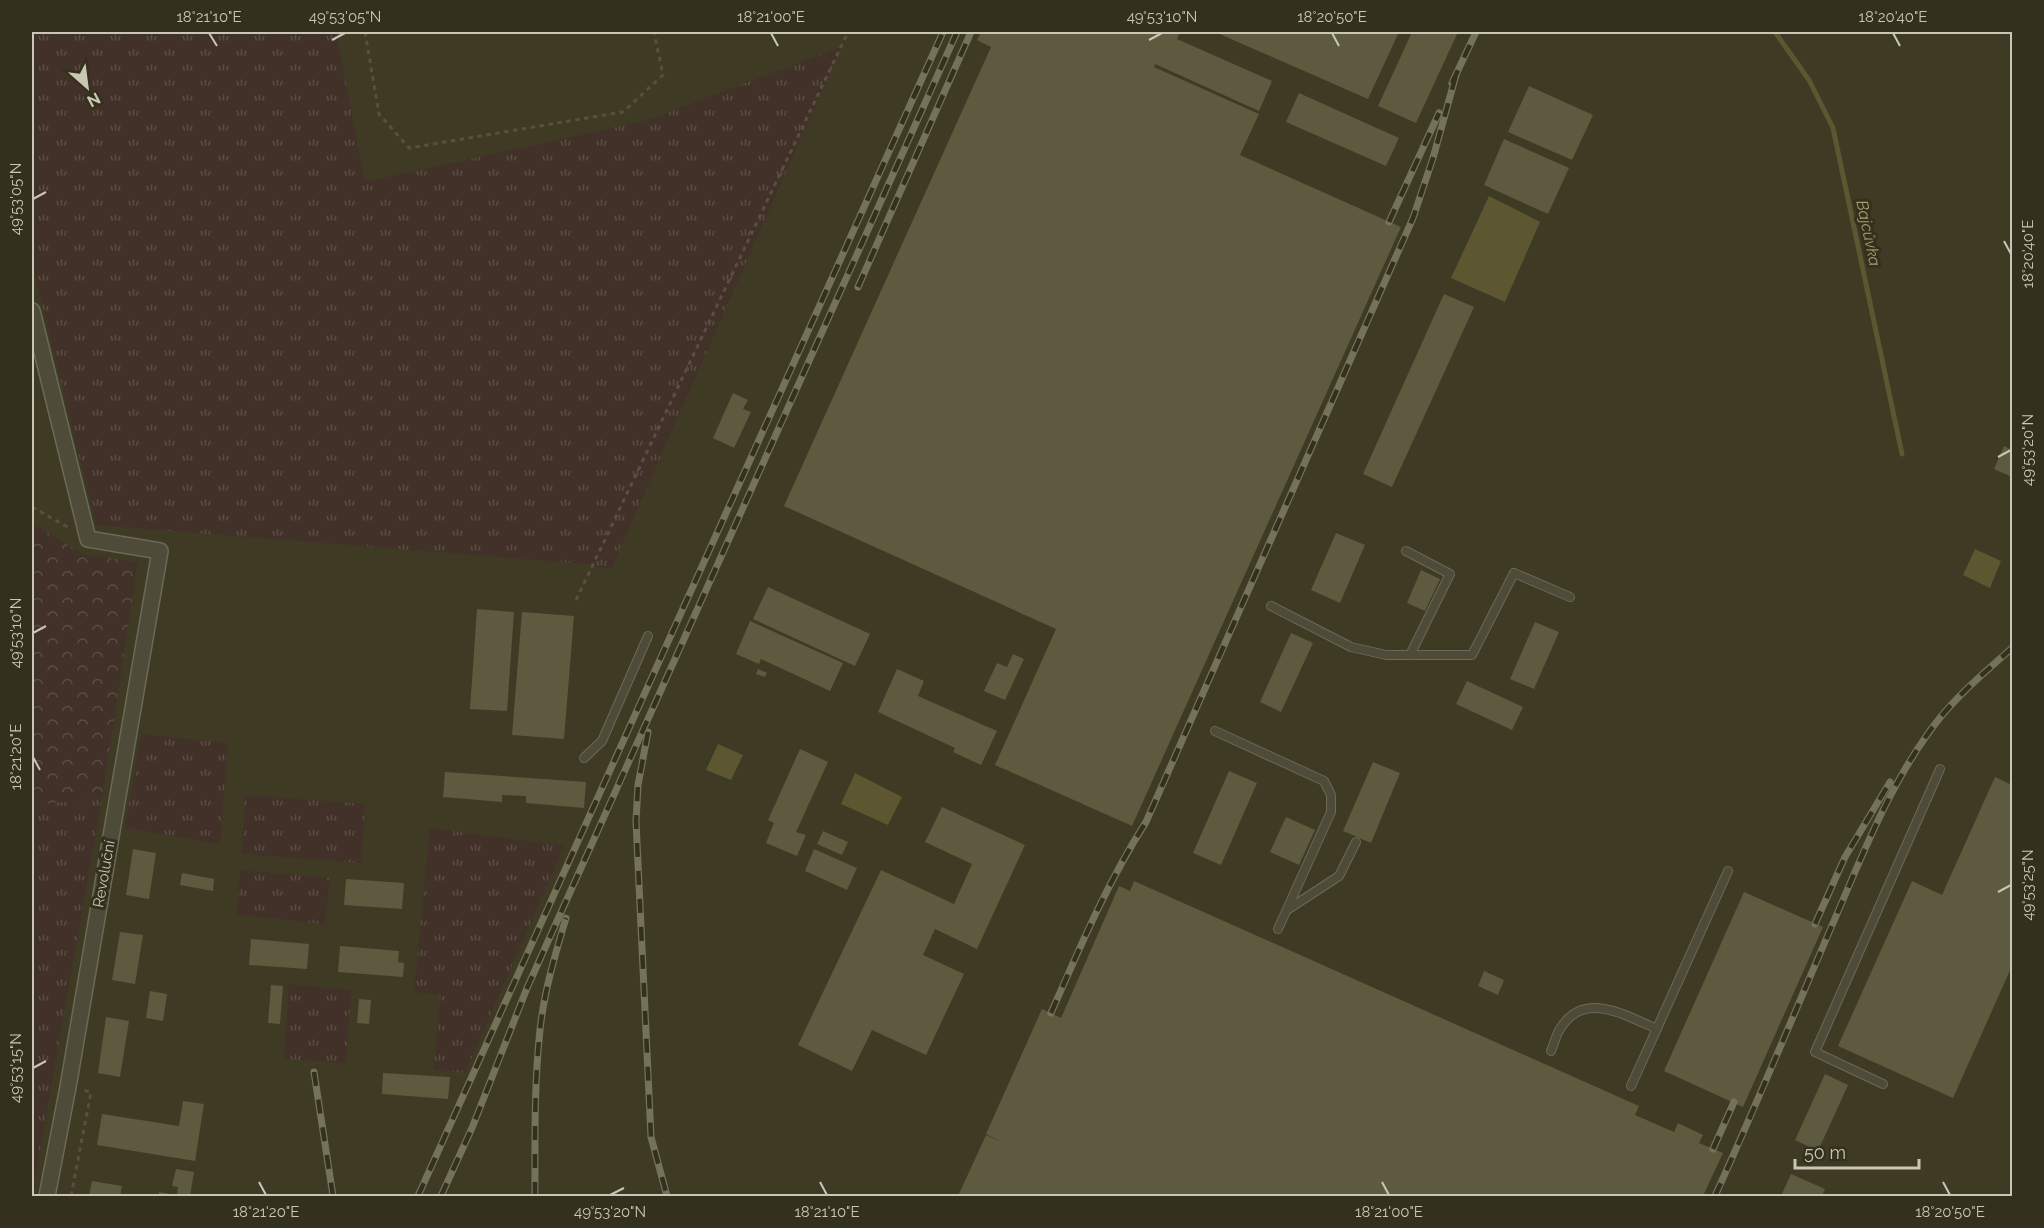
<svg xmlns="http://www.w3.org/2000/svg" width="2044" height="1228" viewBox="0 0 2044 1228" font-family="Raleway,sans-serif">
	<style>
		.grass { fill: url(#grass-tufts) }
		.forest { fill: url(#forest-crowns) }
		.water { fill: #5c5631 }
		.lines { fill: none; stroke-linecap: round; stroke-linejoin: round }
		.stream { stroke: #5c5631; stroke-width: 5 }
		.building { fill: #5d5a40 }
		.service-casing { stroke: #6c6956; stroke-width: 10 }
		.minor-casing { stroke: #6c6956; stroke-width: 18 }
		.path { stroke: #5c4d44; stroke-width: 3; stroke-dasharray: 4.5 4.5; stroke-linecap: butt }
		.service { stroke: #4e4b38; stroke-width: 8 }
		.minor { stroke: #4e4b38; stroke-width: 15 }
		.rail-casing { stroke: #75725a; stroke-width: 7 }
		.rail { stroke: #33301d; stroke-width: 4.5; stroke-dasharray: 14; stroke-linecap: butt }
		.ticks { fill: none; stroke: #c9c7b4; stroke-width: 2 }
		.labels { text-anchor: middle; stroke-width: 6; stroke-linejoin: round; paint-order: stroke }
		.street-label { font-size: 15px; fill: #c9c7b4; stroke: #33301d }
		.water-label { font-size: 16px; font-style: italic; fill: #a89f6d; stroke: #33301d }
		.neatline { fill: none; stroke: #c9c7b4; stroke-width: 2 }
		.ticks-label { font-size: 15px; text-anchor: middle; fill: #c9c7b4 }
	</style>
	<defs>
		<pattern id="grass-tufts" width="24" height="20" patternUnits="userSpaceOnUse" patternTransform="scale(1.5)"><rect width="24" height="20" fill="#413128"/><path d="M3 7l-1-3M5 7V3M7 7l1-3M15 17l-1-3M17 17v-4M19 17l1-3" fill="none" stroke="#5b4d45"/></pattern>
		<pattern id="forest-crowns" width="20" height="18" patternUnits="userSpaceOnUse" patternTransform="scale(1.5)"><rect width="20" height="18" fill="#413128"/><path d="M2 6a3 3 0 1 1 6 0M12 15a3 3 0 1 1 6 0" fill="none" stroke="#5b4d45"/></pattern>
	</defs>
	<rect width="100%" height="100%" fill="#3e3a24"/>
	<g class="grass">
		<polygon points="32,32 336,32 365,182 644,121 841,47 611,569 575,563 96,525 32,262"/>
		<polygon points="141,734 228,743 220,844 125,828"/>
		<polygon points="245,795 365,804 361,863 242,854"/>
		<polygon points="102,798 32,1196 32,805"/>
		<polygon points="430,828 564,846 465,1073 434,1070 440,995 414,992"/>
		<polygon points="240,870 330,878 325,924 237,915"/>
		<polygon points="289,984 351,990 346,1063 284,1059"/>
	</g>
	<polygon class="forest" points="32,524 85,555 138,562 102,798 32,805"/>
	<g class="water">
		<polygon points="1489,196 1540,222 1505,302 1451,278"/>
		<polygon points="1975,549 2001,561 1990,588 1963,575"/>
		<polygon points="718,744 743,755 731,780 706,770"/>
		<polygon points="855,773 902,797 888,825 841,804"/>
	</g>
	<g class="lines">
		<polyline class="stream" points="1775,32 1809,80 1833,128 1902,454"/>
	</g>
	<g class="building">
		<polygon points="981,32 1180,32 1177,39 1272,81 1259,111 1155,64 1154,67 1259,114 1240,155 1401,227 1132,826 995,765 1056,629 784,506 991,47 977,40"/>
		<polygon points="1215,32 1399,32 1368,99"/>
		<polygon points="1412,32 1458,32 1416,123 1378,106"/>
		<polygon points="1529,86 1593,115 1572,160 1508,132"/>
		<polygon points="1299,93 1399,138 1386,166 1286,122"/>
		<polygon points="1504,139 1569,168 1548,214 1484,185"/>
		<polygon points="1444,294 1474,307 1392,487 1363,474"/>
		<polygon points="733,393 748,400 743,409 751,412 734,448 713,438"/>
		<polygon points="2004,446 2012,450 2012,477 1994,469"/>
		<polygon points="1336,533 1365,545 1340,603 1311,590"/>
		<polygon points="1421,570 1440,579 1425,611 1407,603"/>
		<polygon points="768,587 870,634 855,666 753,619"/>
		<polygon points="477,609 514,612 507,711 470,709"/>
		<polygon points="522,612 574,616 564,739 512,735"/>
		<polygon points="750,621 843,663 830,691 761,659 759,664 736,654"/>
		<polygon points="1535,622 1559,632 1534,689 1510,679"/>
		<polygon points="1291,633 1313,643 1281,712 1260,702"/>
		<polygon points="1013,654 1024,659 1005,700 984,691 997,663 1007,667"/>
		<polygon points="758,669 767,673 765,677 756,674"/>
		<polygon points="897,669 924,681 918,696 997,731 981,765 953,752 955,748 878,712"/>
		<polygon points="1467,681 1523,707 1512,730 1456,704"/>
		<polygon points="800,749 828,762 796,832 806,835 797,856 766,843 774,823 768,820"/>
		<polygon points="1373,762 1400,773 1371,843 1343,831"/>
		<polygon points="1229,771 1257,783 1221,865 1193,853"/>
		<polygon points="445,772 586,782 584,808 526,803 526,796 502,795 502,802 443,797"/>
		<polygon points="1995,777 2012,785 2012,966 1953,1098 1838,1046 1912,881 1942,895"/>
		<polygon points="942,807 1025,845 977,949 935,929 923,955 964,974 926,1055 872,1030 852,1071 798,1045 881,870 954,904 972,864 925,842"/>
		<polygon points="1286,817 1315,830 1299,865 1270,852"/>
		<polygon points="823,831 848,842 842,855 817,844"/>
		<polygon points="133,849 156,853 149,899 126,895"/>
		<polygon points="814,849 857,868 847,890 805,871"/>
		<polygon points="182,873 214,879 213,891 180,885"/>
		<polygon points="346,879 404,883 402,909 344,905"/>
		<polygon points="1134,881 1639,1106 1635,1115 1674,1132 1678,1123 1703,1135 1699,1143 1723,1153 1703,1196 958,1196 986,1135 1002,1142 986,1134 1042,1009 1061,1018 1119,886 1130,891"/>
		<polygon points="1744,892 1823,927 1743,1107 1664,1071"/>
		<polygon points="120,932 143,935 135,984 112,980"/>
		<polygon points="251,939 309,944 307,969 249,965"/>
		<polygon points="340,946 399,951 398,962 404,963 403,977 338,972"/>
		<polygon points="1484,971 1504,980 1498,995 1478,986"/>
		<polygon points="271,985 283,986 280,1024 268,1023"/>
		<polygon points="150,991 167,994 163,1021 146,1018"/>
		<polygon points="359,999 371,1000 369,1024 357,1023"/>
		<polygon points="106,1017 129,1021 120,1077 98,1073"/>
		<polygon points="383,1073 450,1077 448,1099 382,1094"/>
		<polygon points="1825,1074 1848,1085 1818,1151 1795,1140"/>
		<polygon points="183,1101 204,1104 195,1161 97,1145 102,1114 179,1126"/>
		<polygon points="176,1169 194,1172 190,1196 159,1196 159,1192 177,1195 178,1187 172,1186"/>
		<polygon points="1791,1174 1825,1189 1822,1196 1781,1196"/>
		<polygon points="92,1181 122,1186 120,1196 89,1196"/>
	</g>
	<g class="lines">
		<defs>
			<g id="service">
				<polyline points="1406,551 1450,574 1410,655"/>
				<polyline points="1271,606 1351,647 1386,655 1472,655 1514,573 1570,597"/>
				<polyline points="1215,731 1324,781 1331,795 1331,812 1278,929"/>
				<polyline points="584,758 602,741 648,636"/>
				<polyline points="1287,910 1339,876 1356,842"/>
				<path d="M1551 1051C1554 1044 1556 1035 1560 1029 1584 989 1626 1016 1657 1029"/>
				<polyline points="1883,1084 1815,1052 1940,769"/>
				<polyline points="1631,1086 1728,871"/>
			</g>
			<polyline id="minor" points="32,311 88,539 160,551 68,1087 47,1196"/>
		</defs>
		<use href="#service" class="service-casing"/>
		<use href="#minor" class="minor-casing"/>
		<g class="path">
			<polyline points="365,32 379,114 409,148 623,112 663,75 654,32"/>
			<polyline points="32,507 71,529"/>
			<polyline points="576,600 848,32"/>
			<polyline points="71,1196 91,1092 82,1090"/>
		</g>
		<use href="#service" class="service"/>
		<use href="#minor" class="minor"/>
		<defs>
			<g id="rail">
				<polyline points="1452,83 1476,32"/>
				<polyline points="1389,222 1439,113"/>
				<polyline points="858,287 971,32"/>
				<polyline points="648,732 638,785 636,821 651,1137 667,1196"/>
				<polyline points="1815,924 1845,857 1890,782"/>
				<path d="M1051 1013C1080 947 1107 883 1146 822L1413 218 1433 158 1456 75"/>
				<polyline points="314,1072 333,1196"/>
				<polyline points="1713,1149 1734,1102"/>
				<polyline points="418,1196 943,32"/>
				<polyline points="441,1196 472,1128 527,988 957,32"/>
				<path d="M535 1196C535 1141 534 1085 540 1030 544 992 555 955 566 918"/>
				<path d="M1715 1196C1755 1108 1792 1019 1830 930 1859 864 1885 794 1927 735 1950 701 1982 675 2012 648"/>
			</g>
		</defs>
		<use href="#rail" class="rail-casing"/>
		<use href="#rail" class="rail"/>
	</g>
	<path class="ticks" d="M209 33 217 46M771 33 778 46M1332 33 1339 46M1893 33 1900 46M332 40 345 33M1149 40 1162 33M33 199 46 192M2004 241 2011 254M1998 457 2011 450M33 633 46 626M33 757 40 770M1998 892 2011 885M33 1068 46 1061M259 1182 266 1195M820 1182 827 1195M1382 1182 1389 1195M1943 1182 1950 1195M610 1195 624 1188"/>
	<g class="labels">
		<g class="street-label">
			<text transform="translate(104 874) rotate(-80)" y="5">Revoluční</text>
		</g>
		<g class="water-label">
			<text transform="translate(1869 233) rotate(78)" y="6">Bajcůvka</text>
		</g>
	</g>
	<rect width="2044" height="1228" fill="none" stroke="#33301d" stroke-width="66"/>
	<g transform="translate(87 87) rotate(152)" stroke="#33301d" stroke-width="4.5" paint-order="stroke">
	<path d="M0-4.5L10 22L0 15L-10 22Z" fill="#c9c7b4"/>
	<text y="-9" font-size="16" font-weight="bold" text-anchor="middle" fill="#c9c7b4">N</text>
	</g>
	<path d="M1795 1159v9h124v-9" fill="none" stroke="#c9c7b4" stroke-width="3"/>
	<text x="1804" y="1159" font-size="18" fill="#c9c7b4" stroke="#33301d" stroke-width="4.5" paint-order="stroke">50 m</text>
	<rect x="33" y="33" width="1978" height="1162" class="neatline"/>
	<g class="ticks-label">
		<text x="209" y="22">18°21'10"E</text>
		<text x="345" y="22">49°53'05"N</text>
		<text x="771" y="22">18°21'00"E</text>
		<text x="1162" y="22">49°53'10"N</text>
		<text x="1332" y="22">18°20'50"E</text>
		<text x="1893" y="22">18°20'40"E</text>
		<text transform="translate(16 199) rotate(-90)" y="5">49°53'05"N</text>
		<text transform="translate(2028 254) rotate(-90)" y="5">18°20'40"E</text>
		<text transform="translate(2028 450) rotate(-90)" y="5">49°53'20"N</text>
		<text transform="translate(16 633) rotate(-90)" y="5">49°53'10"N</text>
		<text transform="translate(16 757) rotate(-90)" y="5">18°21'20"E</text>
		<text transform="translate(2028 885) rotate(-90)" y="5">49°53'25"N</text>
		<text transform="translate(16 1068) rotate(-90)" y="5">49°53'15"N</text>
		<text x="266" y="1217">18°21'20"E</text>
		<text x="610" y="1217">49°53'20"N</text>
		<text x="827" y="1217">18°21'10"E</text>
		<text x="1389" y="1217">18°21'00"E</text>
		<text x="1950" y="1217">18°20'50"E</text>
	</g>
</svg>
